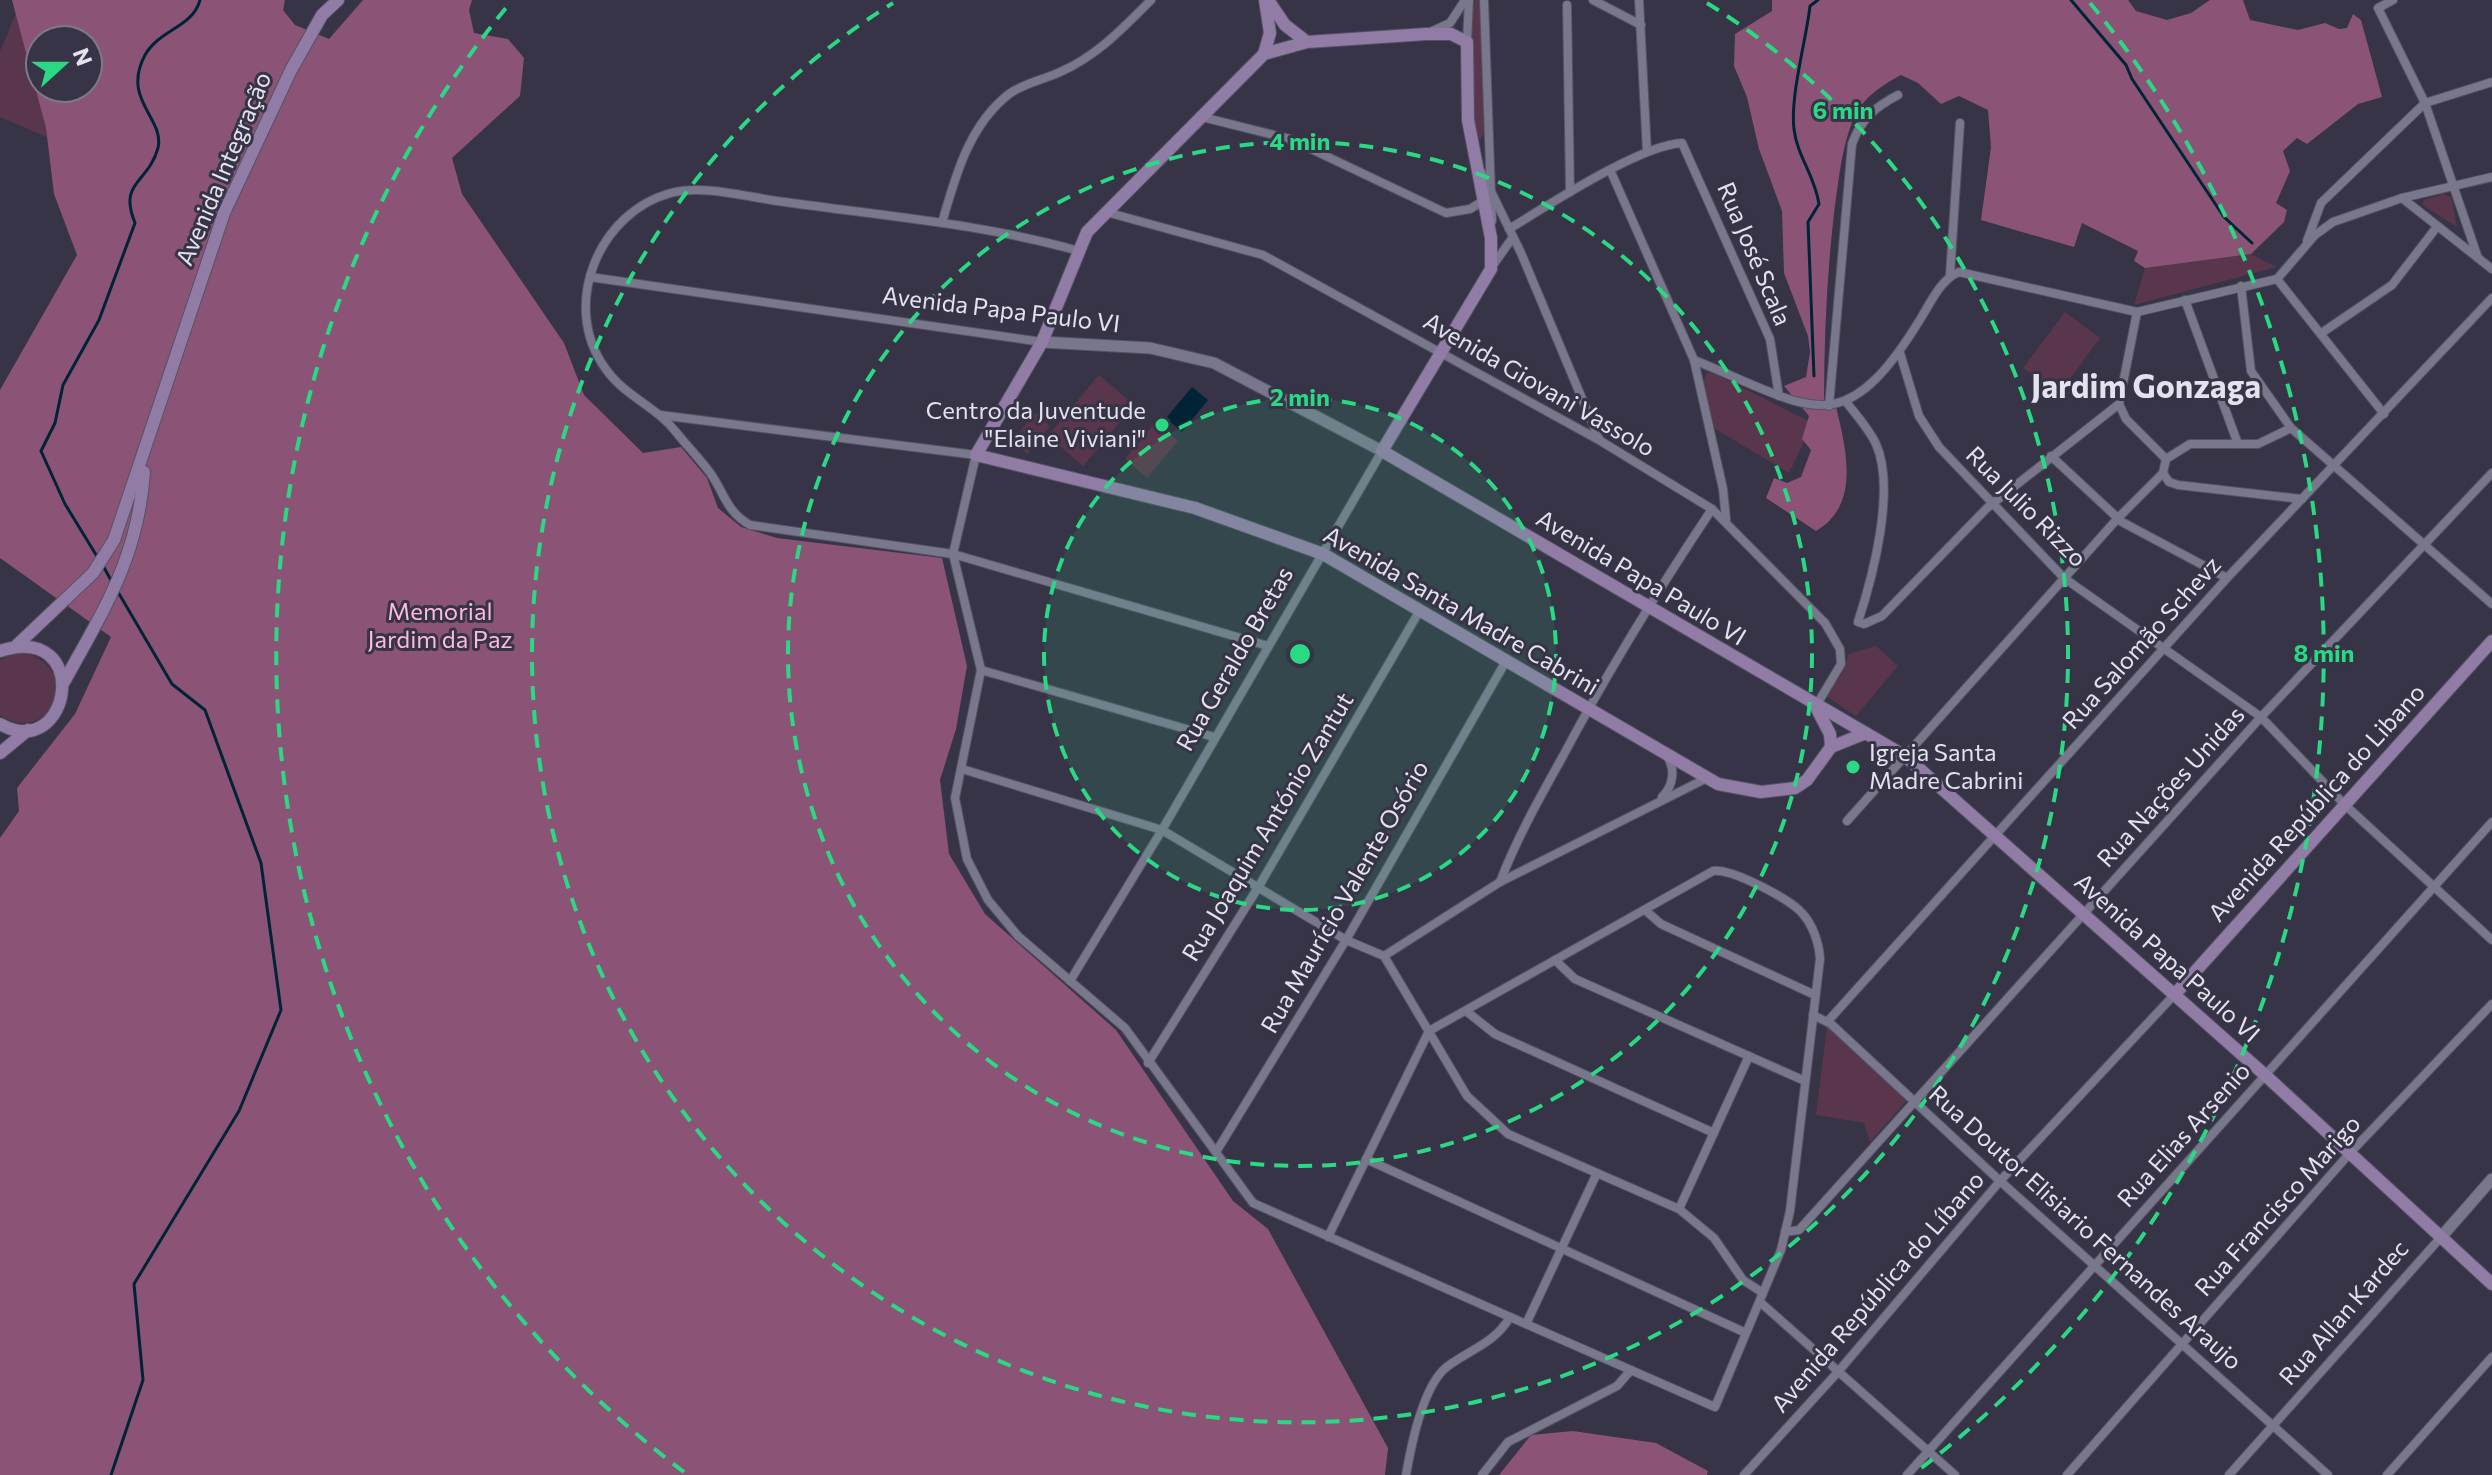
<svg xmlns="http://www.w3.org/2000/svg" width="2492" height="1475" viewBox="0 0 2492 1475" font-family="Commissioner,sans-serif">
	<style>
		.green { fill: #5a364c; fill-rule: evenodd }
		.forest { fill: #8b5477; fill-rule: evenodd }
		.water { fill: #002436 }
		.lines { fill: none; stroke-linecap: round; stroke-linejoin: round }
		.stream { stroke: #002436; stroke-width: 3 }
		.minor-casing { stroke: #545362; stroke-width: 10 }
		.tertiary-casing { stroke: #545362; stroke-width: 13 }
		.secondary-casing { stroke: #545362; stroke-width: 14 }
		.minor { stroke: #79778c; stroke-width: 8 }
		.tertiary { stroke: #79778c; stroke-width: 11 }
		.secondary { stroke: #917ca6; stroke-width: 12 }
		.ring { fill: none; stroke: #2bd884; stroke-width: 4; stroke-dasharray: 14 10 }
		.poi-dot { fill: #2bd884; stroke: #363446; stroke-width: 3 }
		.labels { text-anchor: middle; stroke-width: 6; stroke-linejoin: round; paint-order: stroke }
		.street-label { font-size: 24px; fill: #e3e2ee; stroke: #363446 }
		.poi-label { font-size: 24px; fill: #e3e2ee; stroke: #363446; text-anchor: end }
		.park-label { font-size: 24px; fill: #fdb9e2; stroke: #363446 }
		.district-label { font-size: 32px; font-weight: bold; fill: #e3e2ee; stroke: #363446 }
		.centre { fill: #2bd884; stroke: #363446; stroke-width: 4 }
		.ring-label { font-size: 24px; text-anchor: middle; font-weight: bold; fill: #2bd884; stroke: #363446; stroke-width: 6; stroke-linejoin: round; paint-order: stroke }
	</style>
	<rect width="100%" height="100%" fill="#363446"/>
	<g class="green">
		<path d="M21 0H156L127 172 0 117V52ZM40 40H88V88H40Z"/>
		<polygon points="1475,0 1480,0 1484,133 1480,140 1472,127 1470,30"/>
		<polygon points="2444,194 2451,197 2457,227 2422,205 2424,200"/>
		<polygon points="2251,254 2277,267 2134,305 2145,268"/>
		<polygon points="2065,312 2100,338 2058,395 2023,368"/>
		<polygon points="1707,373 1715,374 1813,423 1789,473 1714,428 1702,384"/>
		<polygon points="1099,375 1134,405 1083,466 1048,436"/>
		<polygon points="1035,413 1050,426 1027,454 1012,441"/>
		<polygon points="1156,422 1178,441 1147,478 1125,459"/>
		<polygon points="1876,646 1898,666 1856,716 1826,696 1841,675 1849,654"/>
		<path d="M27 653C86 674 46 747 0 715V660L12 654Z"/>
		<polygon points="1827,1026 1909,1098 1870,1142 1864,1123 1816,1115"/>
	</g>
	<g class="forest">
		<path d="M12 0H285L283 10 295 25 329 39 363 0H472L469 10 474 33 508 39 524 58 520 96 452 158 462 194 564 343 584 395 643 453 681 447 707 478 718 508 741 527 777 538 942 558 967 666 956 729 940 780 949 854 985 914 1116 1030 1233 1201 1268 1229 1388 1448 1385 1475H0V838L19 811 17 788 75 714 111 637 0 558V390L77 255 54 194 46 128ZM40 40H88V88H40Z"/>
		<path d="M1772 0H2128L2136 11 2167 20 2191 13 2210 0H2243L2250 20 2298 30 2325 23 2339 29 2347 28 2353 14 2361 20 2382 97 2358 104 2307 144 2297 138 2283 151 2290 171 2276 203 2287 210 2284 222 2251 254 2145 268 2134 261 2138 251 2082 223 2074 247 1981 220 1991 147 1988 110 1959 96 1941 104 1918 83 1901 75C1881 86 1862 98 1853 120 1842 147 1839 177 1835 205 1827 271 1824 336 1824 402L1836 407C1846 448 1861 505 1816 531L1766 498 1774 478 1787 483 1801 477 1811 450 1802 439 1809 416 1784 386 1806 377 1810 352 1808 336 1784 273 1782 211 1759 149 1747 97 1734 66 1735 34 1772 11Z"/>
		<polygon points="1573,1431 1656,1443 1708,1471 1707,1475 1499,1475 1531,1435"/>
	</g>
	<polygon class="water" points="1192,387 1208,400 1182,432 1166,418"/>
	<g class="lines">
		<g class="stream">
			<polyline points="2071,0 2126,65 2132,79 2224,217 2252,243"/>
			<path d="M1814 376 1808 222 1819 204C1815 176 1797 156 1794 129 1790 96 1806 41 1810 6L1818 0"/>
			<path d="M98 558 65 504 41 451 55 423 63 385 99 320 135 223C118 181 148 184 158 148 165 118 121 100 145 55 159 30 193 27 200 0"/>
			<polyline points="102,564 112,582"/>
			<polyline points="111,1475 143,1380 134,1284 239,1111 281,1010 261,863 205,710 172,684 118,592"/>
		</g>
		<defs>
			<g id="minor">
				<polyline points="1484,0 1492,221"/>
				<polyline points="1593,0 1641,25"/>
				<polyline points="1639,0 1647,152"/>
				<polyline points="2393,0 2378,8 2425,103 2478,258"/>
				<polyline points="1567,5 1570,192"/>
				<polyline points="1428,33 1450,23 1465,0"/>
				<polyline points="1467,42 1469,0"/>
				<polyline points="1202,117 1290,139 1446,213 1470,209 1483,201"/>
				<polyline points="1611,172 1694,360 1723,489 1726,519"/>
				<polyline points="1482,173 1521,253 1599,439"/>
				<polyline points="2402,198 2492,269"/>
				<polyline points="1106,212 1263,255 1599,440 1712,509 1825,623 1840,649 1841,664 1816,706"/>
				<path d="M942 223C955 177 969 125 1009 94 1024 83 1043 80 1060 72 1097 56 1123 28 1151 0"/>
				<path d="M1509 229C1547 206 1640 145 1682 143L1770 339 1779 396"/>
				<polyline points="2307,241 2321,203 2425,103 2492,82"/>
				<path d="M1079 251C984 224 883 216 785 202 750 198 706 184 671 193 599 212 560 305 605 368 624 396 656 406 676 432 687 446 700 459 711 474 725 495 727 512 750 525L953 554 1268 646"/>
				<polyline points="1491,268 1513,237"/>
				<polyline points="1950,275 1960,123"/>
				<polyline points="590,277 1042,342"/>
				<polyline points="2277,279 2384,414"/>
				<polyline points="2241,286 2251,371 2291,428 2492,604"/>
				<polyline points="2185,300 2238,444"/>
				<polyline points="2323,332 2392,285 2436,228"/>
				<polyline points="1900,353 1919,416 1939,447 2064,578 2261,717 2345,805 2492,940"/>
				<path d="M1694 360C1811 407 1842 447 1921 318 1931 302 1941 279 1959 272L2137 312 2277 279 2315 235 2333 222 2402 198 2492 177"/>
				<path d="M1847 403C1857 416 1869 429 1876 444 1896 489 1873 576 1858 622L1864 624 1882 616 1987 508 2119 404 2137 312"/>
				<polyline points="2119,404 2126,419 2166,459"/>
				<path d="M1829 406 1852 144C1861 119 1875 107 1898 95"/>
				<path d="M660 415 976 455 953 554 981 670 955 798 967 859 988 900 1018 936 1125 1028 1253 1203 1510 1317 1526 1324 1715 1407 1781 1250 1790 1211 1820 959C1819 943 1813 925 1802 913 1790 899 1731 868 1713 871L1429 1031 1328 1237"/>
				<polyline points="2051,456 2122,522 2227,578"/>
				<polyline points="2166,459 2163,473 2169,482 2178,485 2302,499"/>
				<polyline points="2166,459 2190,444 2258,444 2291,428"/>
				<polyline points="981,670 1214,737"/>
				<polyline points="962,769 1162,830 1346,940 1384,956 1467,1096 1508,1134 1679,1209 1714,1238 1743,1280 1763,1293"/>
				<path d="M1662 797C1673 786 1676 770 1667 756"/>
				<polyline points="1847,821 2118,518 2163,473"/>
				<path d="M1500 882C1517 838 1540 797 1563 756 1608 671 1658 590 1712 509"/>
				<polyline points="1645,910 1661,924 1815,995"/>
				<polyline points="1384,956 1500,882 1705,779"/>
				<polyline points="1555,960 1575,979 1805,1081"/>
				<polyline points="1070,981 1162,830 1382,451"/>
				<polyline points="1466,1011 1495,1034 1714,1133"/>
				<polyline points="1813,1015 1831,1024 2000,1181 2328,1475"/>
				<polyline points="1828,1021 2227,578 2492,298"/>
				<polyline points="1148,1063 1259,886 1420,610"/>
				<polyline points="1216,1152 1346,940 1506,661"/>
				<polyline points="1366,1159 1746,1333"/>
				<polyline points="1679,1209 1749,1056"/>
				<polyline points="1785,1232 1799,1230 2261,717 2492,473"/>
				<polyline points="1760,1302 1955,1475"/>
				<polyline points="1526,1324 1597,1173"/>
				<path d="M1406 1475C1411 1446 1423 1384 1448 1366 1471 1349 1495 1343 1510 1317"/>
				<polyline points="1482,1475 1508,1442 1617,1386 1631,1370"/>
				<polyline points="1744,1475 1837,1373 2000,1181 2175,994"/>
				<polyline points="1907,1475 2492,822"/>
				<polyline points="2067,1475 2349,1154 2492,1004"/>
				<polyline points="2229,1475 2442,1236"/>
				<polyline points="2387,1475 2492,1357"/>
			</g>
			<g id="tertiary">
				<polyline points="1042,342 1150,348 1214,363 1382,451"/>
				<polyline points="2442,1236 2492,1179"/>
			</g>
			<g id="secondary">
				<polyline points="1268,0 1285,25 1307,42"/>
				<polyline points="1264,54 1270,33 1265,0"/>
				<polyline points="17,645 93,573 114,540 224,213 291,70 322,15 338,0"/>
				<path d="M0 651C93 621 72 764 0 724"/>
				<path d="M64 682C104 609 138 558 144 472"/>
				<polyline points="1817,709 1830,734 1831,747"/>
				<polyline points="1866,733 1831,747 1807,780 1795,788 1761,792 1718,784 1323,554 1195,508 976,455 1042,342 1087,232 1264,54 1307,42 1426,34 1451,34 1467,42 1468,120 1491,238 1491,269 1382,451 1905,756 2265,1075 2492,1284"/>
				<polyline points="0,753 28,730"/>
				<polyline points="2175,994 2492,641"/>
			</g>
		</defs>
		<use href="#minor" class="minor-casing"/>
		<use href="#tertiary" class="tertiary-casing"/>
		<use href="#secondary" class="secondary-casing"/>
		<use href="#minor" class="minor"/>
		<use href="#tertiary" class="tertiary"/>
		<use href="#secondary" class="secondary"/>
	</g>
	<circle cx="1300" cy="654" r="256" fill="#2bd884" fill-opacity=".12"/>
	<g class="ring">
		<circle cx="1300" cy="654" r="256"/>
		<circle cx="1300" cy="654" r="512"/>
		<path d="M1707 3A768 768 0 1 1 893 3"/>
		<path d="M684 1472A1024 1024 0 0 1 510 3M2090 3A1024 1024 0 0 1 1916 1472"/>
	</g>
	<g class="poi-dot">
		<circle cx="1162" cy="425" r="8"/>
		<circle cx="1853" cy="767" r="8"/>
	</g>
	<g class="labels">
		<g class="street-label">
			<text transform="translate(224 169) rotate(-67)" y="8">Avenida Integração</text>
			<text transform="translate(1754 254) rotate(67)" y="8">Rua José Scala</text>
			<text transform="translate(1001 310) rotate(7)" y="8">Avenida Papa Paulo VI</text>
			<text transform="translate(1539 385) rotate(30)" y="8">Avenida Giovani Vassolo</text>
			<text transform="translate(2026 507) rotate(45)" y="8">Rua Julio Rizzo</text>
			<text transform="translate(1641 578) rotate(31)" y="8">Avenida Papa Paulo VI</text>
			<text transform="translate(1461 611) rotate(30)" y="8">Avenida Santa Madre Cabrini</text>
			<text transform="translate(2142 643) rotate(-48)" y="8">Rua Salomão Schevz</text>
			<text transform="translate(1235 659) rotate(-60)" y="8">Rua Geraldo Bretas</text>
			<text transform="translate(2171 787) rotate(-48)" y="8">Rua Nações Unidas</text>
			<text transform="translate(2317 803) rotate(-48)" y="8">Avenida República do Libano</text>
			<text transform="translate(1268 827) rotate(-59)" y="8">Rua Joaquim António Zantut</text>
			<text transform="translate(1345 897) rotate(-60)" y="8">Rua Maurício Valente Osório</text>
			<text transform="translate(2167 958) rotate(42)" y="8">Avenida Papa Paulo VI</text>
			<text transform="translate(2184 1135) rotate(-48)" y="8">Rua Elias Arsenio</text>
			<text transform="translate(2278 1206) rotate(-48)" y="8">Rua Francisco Marigo</text>
			<text transform="translate(2085 1228) rotate(42)" y="8">Rua Doutor Elisiario Fernandes Araujo</text>
			<text transform="translate(1878 1292) rotate(-49)" y="8">Avenida República do Líbano</text>
			<text transform="translate(2344 1313) rotate(-49)" y="8">Rua Allan Kardec</text>
		</g>
		<g class="poi-label">
			<text x="1146" y="419">Centro da Juventude<tspan x="1146" dy="28">"Elaine Viviani"</tspan></text>
			<text x="1869" y="761" text-anchor="start">Igreja Santa<tspan x="1869" dy="28">Madre Cabrini</tspan></text>
		</g>
		<g class="park-label">
			<text x="440" y="620">Memorial<tspan x="440" dy="28">Jardim da Paz</tspan></text>
		</g>
		<g class="district-label">
			<text x="2146" y="398">Jardim Gonzaga</text>
		</g>
	</g>
	<circle cx="1300" cy="654" r="12" class="centre"/>
	<g class="ring-label">
		<text x="1843" y="119">6 min</text>
		<text x="1300" y="150">4 min</text>
		<text x="1300" y="406">2 min</text>
		<text x="2324" y="662">8 min</text>
	</g>
	<g transform="translate(64 64) rotate(69)"><circle r="38" fill="#363446" stroke="#7b7a89" stroke-width="2"/>
	<path d="M0-6L14 30L0 20L-14 30Z" fill="#2bd884"/>
	<text y="-12" font-size="22" font-weight="bold" text-anchor="middle" fill="#e3e2ee">N</text>
	</g>
</svg>
